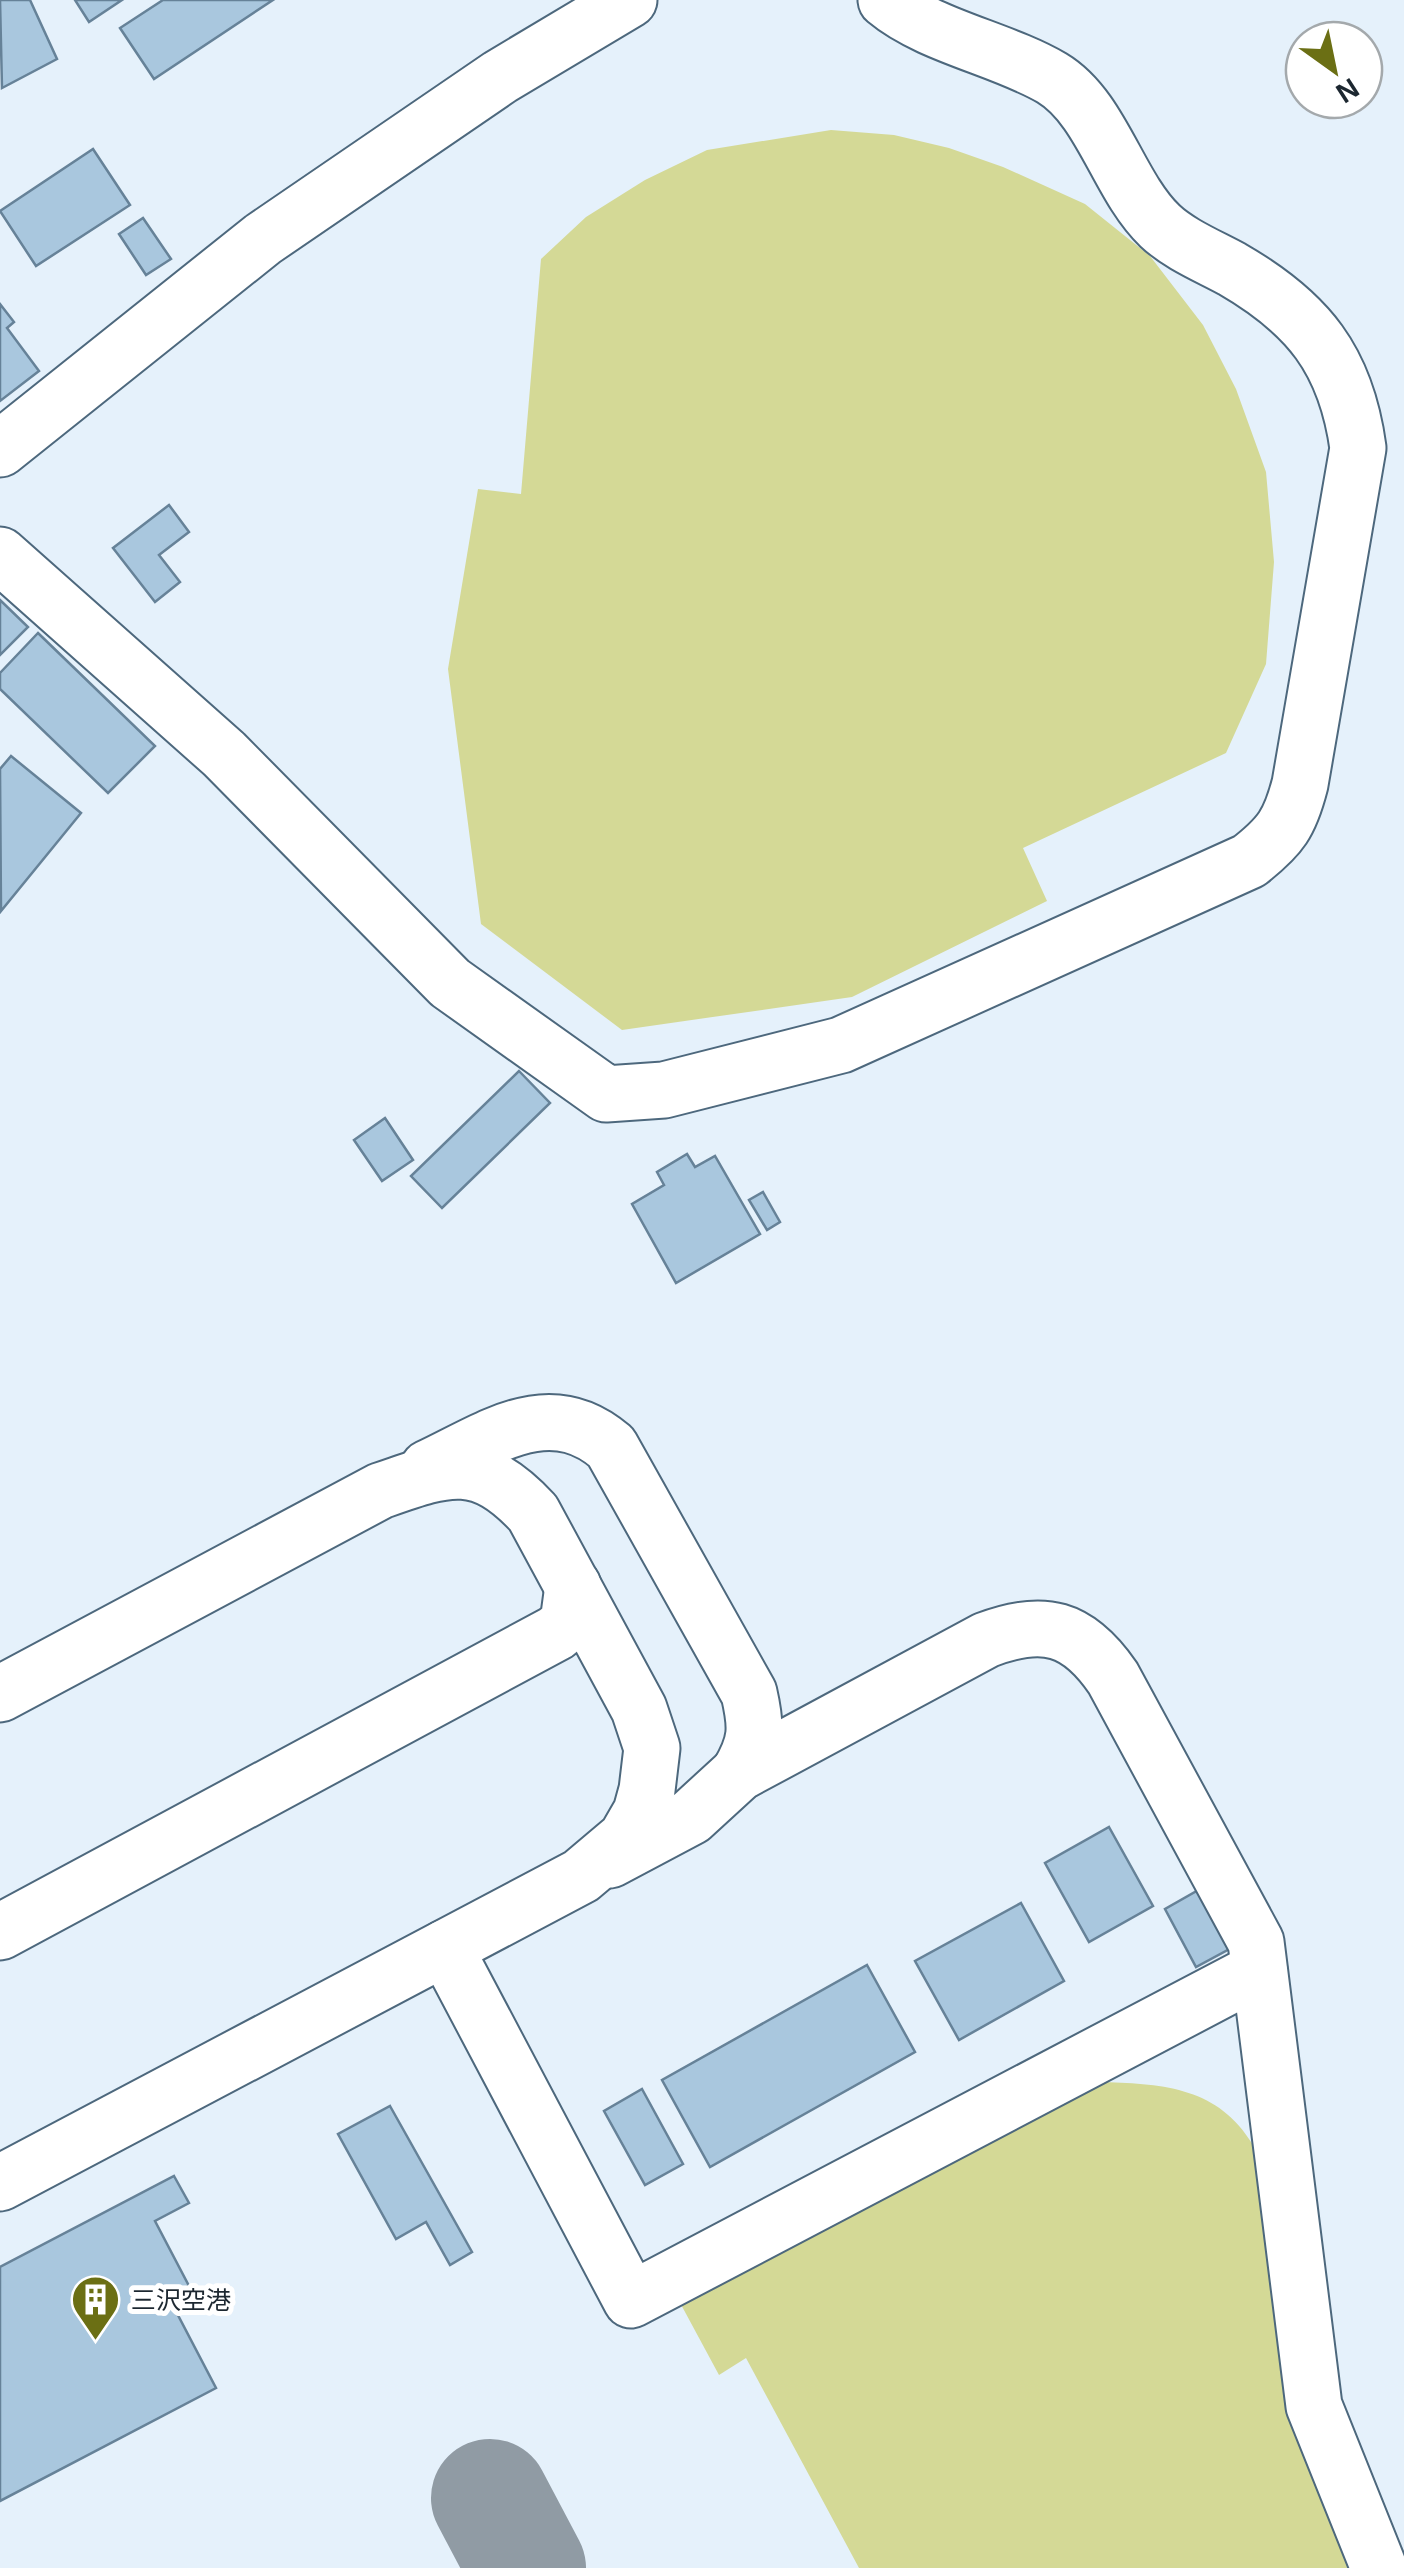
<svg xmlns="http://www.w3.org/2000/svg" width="1404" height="2568" viewBox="0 0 1404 2568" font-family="Arial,'Noto Sans JP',sans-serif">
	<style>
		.green { fill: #d4d996 }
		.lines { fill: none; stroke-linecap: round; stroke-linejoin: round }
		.taxiway { stroke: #909ba4; stroke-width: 118 }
		.building { fill: #a9c7de; stroke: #668298; stroke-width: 2.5 }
		.minor-casing { stroke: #4d687d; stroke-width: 59 }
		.minor { stroke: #fff; stroke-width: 55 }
		.labels { text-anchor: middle; stroke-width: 10; stroke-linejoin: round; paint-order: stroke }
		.poi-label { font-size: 25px; fill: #1c2730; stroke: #fff; text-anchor: start }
	</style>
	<rect width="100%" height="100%" fill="#e5f1fb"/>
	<g class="green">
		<polygon points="831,130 894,135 949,148 1003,167 1085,204 1150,256 1203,325 1236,389 1266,472 1274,562 1266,664 1226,753 1023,848 1047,901 852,997 622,1030 481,924 448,669 478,489 521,494 541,259 586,217 645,180 707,150"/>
		<path d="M1104 2082C1165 2084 1219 2088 1253 2145L1297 2432 1353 2568H859L746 2358 719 2375 678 2299Z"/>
	</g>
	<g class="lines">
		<polyline class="taxiway" points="490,2498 527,2568"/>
	</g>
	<g class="building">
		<polygon points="0,0 30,0 57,59 2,88"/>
		<polygon points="75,0 122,0 89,22"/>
		<polygon points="163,0 273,0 154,79 120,28"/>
		<polygon points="93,149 130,205 36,266 0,211"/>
		<polygon points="143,218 171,259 146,275 119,234"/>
		<polygon points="0,304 14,322 7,328 39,371 0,401"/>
		<polygon points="169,505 189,532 159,555 180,582 155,602 113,548"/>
		<polygon points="0,600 28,627 0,655"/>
		<polygon points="38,633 155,746 108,793 0,689 0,673"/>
		<polygon points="11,756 81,813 1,911 0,769"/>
		<polygon points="519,1071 550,1103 442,1208 411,1176"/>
		<polygon points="385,1118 413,1160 382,1181 354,1140"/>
		<polygon points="687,1154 695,1167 715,1156 760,1234 676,1283 632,1204 664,1185 657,1172"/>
		<polygon points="763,1192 780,1222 767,1230 749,1200"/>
		<polygon points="1109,1827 1153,1906 1089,1942 1045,1863"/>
		<polygon points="1202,1888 1235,1946 1196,1967 1165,1909"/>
		<polygon points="1021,1903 1064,1981 959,2040 915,1961"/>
		<polygon points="867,1965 915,2052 710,2167 662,2080"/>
		<polygon points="642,2089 683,2164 645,2185 604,2111"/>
		<polygon points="390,2106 472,2252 450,2265 426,2222 396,2239 338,2134"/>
		<polygon points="174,2176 189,2203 155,2221 189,2286 168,2296 216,2388 0,2501 0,2267"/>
	</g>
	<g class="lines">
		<defs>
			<g id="minor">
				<polyline points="0,449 263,239 500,77 629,0"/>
				<path d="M0 555 224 754 450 983 606 1094 664 1090 841 1045 1249 861C1281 836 1290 823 1300 784L1358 448C1346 360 1308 313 1232 269 1208 256 1179 244 1160 226 1118 186 1102 108 1052 78 1003 49 929 36 886 0"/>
				<path d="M428 1468C490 1439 549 1394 611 1447L749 1693C757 1728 757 1742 739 1773"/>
				<path d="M0 1694 380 1491C448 1467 479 1455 533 1513L639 1709 652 1748 647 1790 641 1812 626 1838 581 1876 0 2183"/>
				<path d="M610 1860 691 1817 739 1773 986 1640C1044 1618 1078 1627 1113 1678L1256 1942 1314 2406 1379 2568"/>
				<polyline points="0,1932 556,1633 568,1623 573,1586"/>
				<polyline points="445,1948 631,2300 1259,1970"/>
			</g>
		</defs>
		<use href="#minor" class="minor-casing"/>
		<use href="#minor" class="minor"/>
	</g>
	<defs>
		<symbol id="building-pin" viewBox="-11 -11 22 30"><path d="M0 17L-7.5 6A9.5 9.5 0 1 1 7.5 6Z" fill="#6b6f14" stroke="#fff"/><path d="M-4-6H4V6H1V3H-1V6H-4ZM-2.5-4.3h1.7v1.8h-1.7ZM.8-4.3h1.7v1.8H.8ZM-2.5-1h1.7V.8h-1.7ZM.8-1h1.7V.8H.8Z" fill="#fff"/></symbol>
	</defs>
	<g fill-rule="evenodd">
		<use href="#building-pin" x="68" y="2272" width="55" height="75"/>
	</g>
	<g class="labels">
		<g class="poi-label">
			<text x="131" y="2309">三沢空港</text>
		</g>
	</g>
	<g transform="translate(1334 70) rotate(147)"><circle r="48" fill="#ffffff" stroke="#a4a9ac" stroke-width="2.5"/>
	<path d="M0-8L18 38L0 25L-18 38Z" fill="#6b6f14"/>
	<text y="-15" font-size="28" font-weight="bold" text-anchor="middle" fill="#1c2730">N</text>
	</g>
</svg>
